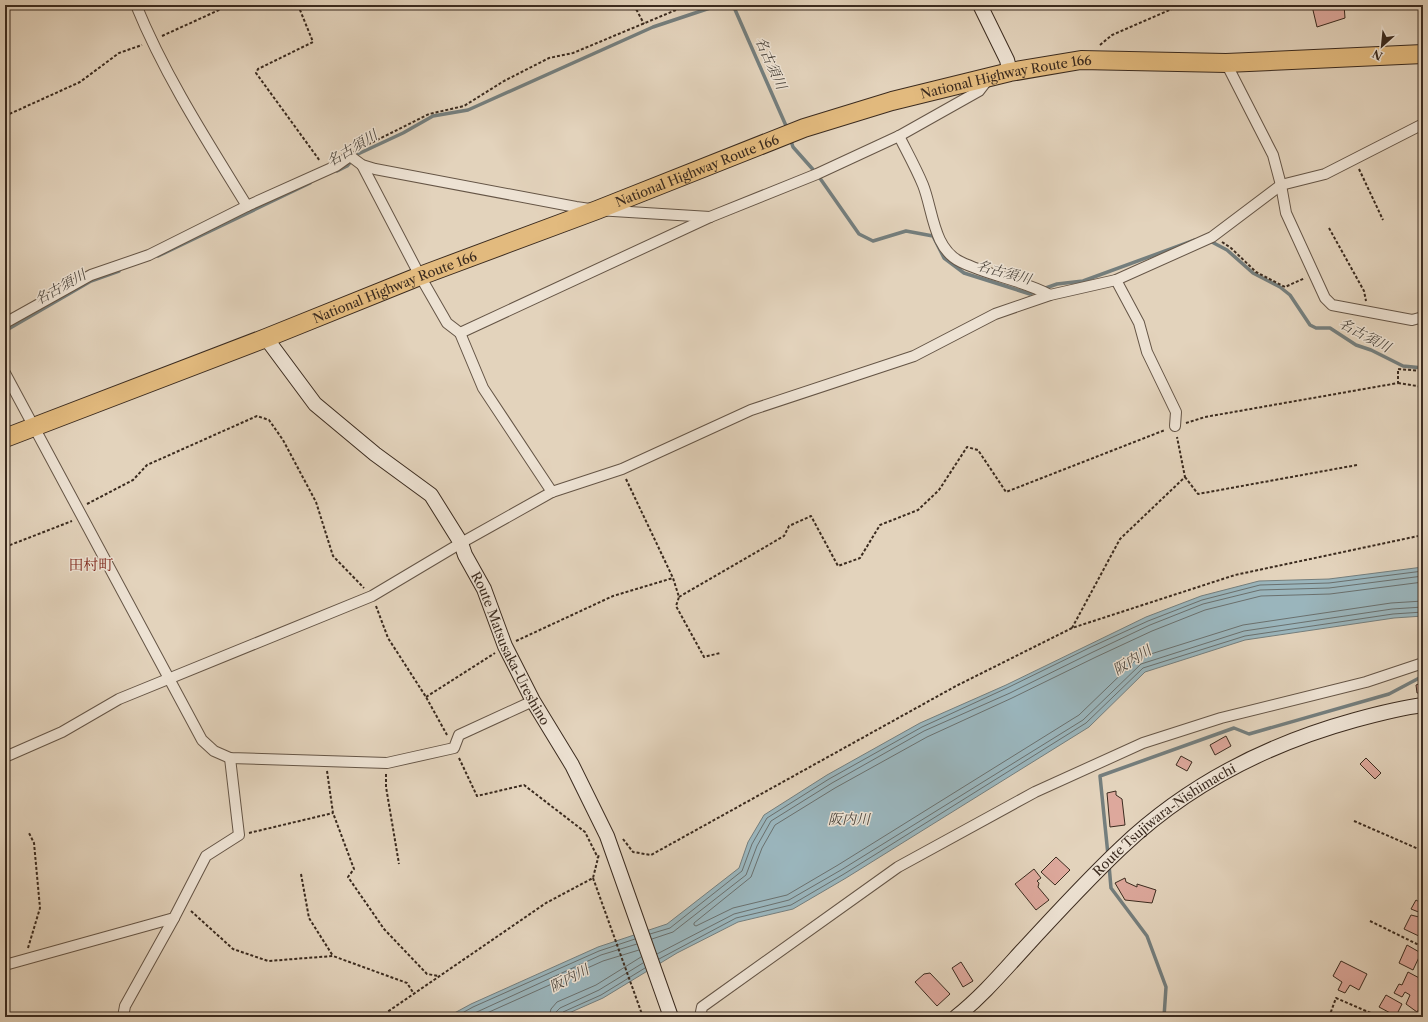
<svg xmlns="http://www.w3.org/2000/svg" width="1428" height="1022" viewBox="0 0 1428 1022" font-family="'Libre Caslon Text','Noto Serif JP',serif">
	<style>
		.water { fill: #9ab5bc; stroke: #747e7d }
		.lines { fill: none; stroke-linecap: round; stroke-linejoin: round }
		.shore { stroke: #6a706e; stroke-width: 1 }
		.stream { stroke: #747e7d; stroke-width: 3.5 }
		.building { fill: #dda89c; stroke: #3b2b1f }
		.street-casing { stroke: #655546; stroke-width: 12 }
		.secondary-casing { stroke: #3b2b1f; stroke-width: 16 }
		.highway-casing { stroke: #3b2b1f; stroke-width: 20 }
		.path { stroke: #3b2b1f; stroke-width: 2; stroke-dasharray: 3 2; stroke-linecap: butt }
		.street { stroke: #ede2d3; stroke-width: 10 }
		.secondary { stroke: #ede2d3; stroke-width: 14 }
		.highway { stroke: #e2ba7e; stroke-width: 18 }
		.labels { text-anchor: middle; stroke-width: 3; stroke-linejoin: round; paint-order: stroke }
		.street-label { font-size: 13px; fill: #3b2b1f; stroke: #ede2d3 }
		.water-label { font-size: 14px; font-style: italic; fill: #4e473e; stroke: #ede2d3 }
		.quarter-label { font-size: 15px; fill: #7a1f14; stroke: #ede2d3 }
	</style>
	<rect width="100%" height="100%" fill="#e3d3bc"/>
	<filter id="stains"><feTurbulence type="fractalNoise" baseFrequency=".005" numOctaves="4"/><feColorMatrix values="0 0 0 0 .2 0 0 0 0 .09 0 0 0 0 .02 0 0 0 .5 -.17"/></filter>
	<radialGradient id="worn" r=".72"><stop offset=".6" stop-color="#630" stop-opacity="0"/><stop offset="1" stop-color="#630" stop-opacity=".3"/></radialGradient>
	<polygon class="water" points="1423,567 1423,616 1394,618 1245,640 1145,672 1089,727 846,878 793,909 738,922 677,953 603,998 560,1017 447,1017 471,1004 598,947 667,924 739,868 748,842 764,815 827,775 920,723 1006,685 1146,617 1201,596 1259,581 1329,579"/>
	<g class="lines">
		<g class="shore">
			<polyline points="1423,582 1330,594 1261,596 1205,610 1152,631 1096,657 1012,698 927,737 835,788 775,825 762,848 751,877 694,923 694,925 696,926 733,908 787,895 838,865 1079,715 1138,658 1243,625 1391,603 1423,601"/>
			<polyline points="650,934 670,928 742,871 752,844 767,818 829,779 922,727 1007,688 1091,647 1148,621 1202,600 1260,585 1329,583 1423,571"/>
			<polyline points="652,939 673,932 746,875 757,846 771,821 832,783 924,731 1010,693 1093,652 1150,625 1203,604 1260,590 1329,588 1423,576"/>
			<polyline points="657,954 734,914 789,900 841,870 1083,720 1141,664 1244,631 1392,609 1423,607"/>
			<polyline points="659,959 736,918 791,905 844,874 1086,723 1143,668 1245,636 1393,614 1423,612"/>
			<polyline points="455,1017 473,1007 599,951 635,939"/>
			<polyline points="466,1017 601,955 637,944"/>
			<polyline points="478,1017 603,961 639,950"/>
			<polyline points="549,1017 551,1009 557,1002 596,985 641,957"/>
			<polyline points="555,1017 556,1012 560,1008 599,990 643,963"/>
			<polyline points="560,1017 563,1012 601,995 645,968"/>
		</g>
		<g class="stream">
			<polyline points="733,5 787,128"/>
			<polyline points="790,138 793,147 817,174 859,234 873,241 906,231 933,236 944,258 964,273 1030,294 1037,291"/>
			<polyline points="337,171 347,166 358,154 403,133 433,116 468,110 653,27 719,5"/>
			<polyline points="1210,241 1227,250 1253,273 1280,287 1290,295 1310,325 1316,328 1330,328 1356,345 1371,350 1403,366 1423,368"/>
			<polyline points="158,256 310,183"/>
			<polyline points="1043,289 1057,284 1083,281 1195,240"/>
			<polyline points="5,331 91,281 119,271"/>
			<polyline points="1108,855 1100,776 1234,728 1249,734 1389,694 1423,676"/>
			<polyline points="1109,865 1111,888 1147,936 1166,987 1164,1017"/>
		</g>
	</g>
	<g class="building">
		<polygon points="1344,5 1345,18 1317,27 1312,6"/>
		<polygon points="1423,682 1423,693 1417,693 1416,685"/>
		<polygon points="1226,736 1231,746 1215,755 1210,745"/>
		<polygon points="1181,756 1192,762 1187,771 1176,765"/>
		<polygon points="1366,758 1381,773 1375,779 1360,764"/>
		<polygon points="1116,791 1116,795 1122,799 1125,825 1110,827 1107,793"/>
		<polygon points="1056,857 1070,870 1055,885 1041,872"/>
		<polygon points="1034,869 1041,878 1037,881 1039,883 1038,887 1049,900 1036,910 1015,884"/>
		<polygon points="1125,878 1126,882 1137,887 1137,884 1156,890 1152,903 1125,900 1115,883"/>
		<polygon points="1416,900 1423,904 1421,913 1411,909"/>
		<polygon points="1411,915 1423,918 1423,938 1404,929"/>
		<polygon points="1407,945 1421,953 1413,970 1399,963"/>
		<polygon points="1341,961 1367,974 1359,990 1350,985 1345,993 1338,990 1342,982 1333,976"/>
		<polygon points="961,962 973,981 963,987 952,968"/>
		<polygon points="1408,972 1423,980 1423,1011 1419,1009 1417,1012 1406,1004 1410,995 1405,992 1402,997 1394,993 1399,984 1402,985"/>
		<polygon points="930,973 950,994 937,1006 915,982 924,974"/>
		<polygon points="1386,995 1402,1004 1396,1016 1379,1007"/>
	</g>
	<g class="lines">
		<defs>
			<g id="street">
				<path d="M136 5C165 76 207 141 247 206"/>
				<polyline points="1226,63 1273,155 1281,185 1286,213 1325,298 1332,305 1412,320 1423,317"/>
				<path d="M899 136C907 152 916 168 923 185 933 210 933 249 961 262 990 276 1022 280 1050 295"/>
				<polyline points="362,165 420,276 447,323 460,333 483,388 552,492"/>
				<polyline points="1116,280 1139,323 1147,352 1176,412 1175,426"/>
				<polyline points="5,323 91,275 149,255 247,206 336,166 350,156 362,165 375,169 576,207 597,210 710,217"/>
				<polyline points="460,333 710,217 817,174 899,136 979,91 989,78"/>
				<polyline points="5,373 202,740 214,751 230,758 387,763 454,748 459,735 533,701"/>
				<polyline points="5,757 62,732 119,699 372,596 461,543 552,492 622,469 751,410 914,356 995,314 1050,295 1116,280 1212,237 1281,185 1325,174 1423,124"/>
				<polyline points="5,965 174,918 206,856 239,835 230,758"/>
				<polyline points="123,1017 125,1006 174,918"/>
				<polyline points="700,1017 702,1007 898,867 1035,792 1143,743 1221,718 1366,682 1423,663"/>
			</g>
			<g id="secondary">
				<polyline points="980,5 1007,60 1010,72"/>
				<path id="s1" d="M266 338 315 404 375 454 431 495 461 543 465 555 484 589 505 646 533 701 572 765 607 836 671 1017"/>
				<path id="s2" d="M956 1017C980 998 1000 975 1020 953 1053 917 1086 881 1121 848 1187 785 1268 744 1355 720 1377 714 1400 708 1423 705"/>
			</g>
			<g id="highway">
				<path id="s3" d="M5 438 266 338 420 276 597 210 804 128 892 101 1010 72 1081 60 1226 63 1423 54"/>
			</g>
		</defs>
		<use href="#street" class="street-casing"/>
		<use href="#secondary" class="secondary-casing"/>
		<use href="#highway" class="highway-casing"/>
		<g class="path">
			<polyline points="298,5 313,42 258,69 256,73 320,161"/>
			<polyline points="634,5 644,24"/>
			<polyline points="162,36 230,5"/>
			<polyline points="1100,45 1112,35 1181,5"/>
			<polyline points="5,116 80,82 119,53 142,45"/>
			<polyline points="359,149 429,114 464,106 504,81 549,58 573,53 688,5"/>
			<polyline points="1359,169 1383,220"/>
			<polyline points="1329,228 1364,291 1366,301"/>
			<polyline points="1222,242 1231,248 1256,272 1285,287 1305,278"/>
			<polyline points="1398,383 1423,387"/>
			<polyline points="1186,423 1205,417 1398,383 1398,369 1423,371"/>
			<polyline points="1185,477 1198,494 1357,465"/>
			<polyline points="626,479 673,578 679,597 676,606 704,657 720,653"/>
			<polyline points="87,504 133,480 147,465 257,416 269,420 283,440 316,502 333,556 364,588"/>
			<polyline points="5,547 72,521"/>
			<polyline points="679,597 784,536 789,526 811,516 838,566 860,558 880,525 918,510 939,490 967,447 978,450 1006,492 1165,430"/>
			<polyline points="376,606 388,638 426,697 447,735"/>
			<polyline points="1072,628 1120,539 1185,477 1177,437"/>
			<polyline points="516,641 613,596 673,578"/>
			<polyline points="426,697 495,653"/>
			<polyline points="459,758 477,796 524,785 585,832 598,858"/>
			<polyline points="327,771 333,813 354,869 348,877 384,929 427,974 439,976"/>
			<polyline points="386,774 386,787 399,864"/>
			<polyline points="1354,821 1423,851"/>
			<polyline points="249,833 333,813"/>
			<polyline points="623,839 633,852 651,855 956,686 1072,628 1235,575 1423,535"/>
			<polyline points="301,874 309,918 333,956"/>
			<polyline points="593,878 643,1017"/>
			<polyline points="191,911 233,949 268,961 333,956 407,983 414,994"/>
			<polyline points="1370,921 1423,947"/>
			<polyline points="28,948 40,908 34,843 29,833"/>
			<polyline points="992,1013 996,1017"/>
			<polyline points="380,1017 546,903 593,878 599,854"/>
			<polyline points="1329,1017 1336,998 1380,1017"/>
		</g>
		<use href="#street" class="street"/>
		<use href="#secondary" class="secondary"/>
		<use href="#highway" class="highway"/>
	</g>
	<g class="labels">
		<g class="street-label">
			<text dy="5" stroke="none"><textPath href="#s3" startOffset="1066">National Highway Route 166</textPath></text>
			<text dy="5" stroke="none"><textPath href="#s3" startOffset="742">National Highway Route 166</textPath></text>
			<text dy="5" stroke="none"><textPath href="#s3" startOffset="418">National Highway Route 166</textPath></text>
			<text dy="5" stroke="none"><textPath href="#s1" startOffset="403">Route Matsusaka-Ureshino</textPath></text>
			<text dy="5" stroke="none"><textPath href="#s2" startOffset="288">Route Tsujiwara-Nishimachi</textPath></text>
		</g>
		<g class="water-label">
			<text transform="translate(771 63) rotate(66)" y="5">名古須川</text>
			<text transform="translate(352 148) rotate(-31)" y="5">名古須川</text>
			<text transform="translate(1004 272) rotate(15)" y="5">名古須川</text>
			<text transform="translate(60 287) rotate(-29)" y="5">名古須川</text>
			<text transform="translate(1365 335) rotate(28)" y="5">名古須川</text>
			<text transform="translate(1132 660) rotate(-32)" y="5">阪内川</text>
			<text x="849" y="824">阪内川</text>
			<text transform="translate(569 978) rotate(-27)" y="5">阪内川</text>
		</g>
		<g class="quarter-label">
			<text x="91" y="570">田村町</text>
		</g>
	</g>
	<rect width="1428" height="1022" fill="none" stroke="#e3d3bc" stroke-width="20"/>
	<rect x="6" y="6" width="1416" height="1010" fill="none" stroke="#3b2b1f" stroke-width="2"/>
	<rect x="10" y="10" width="1408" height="1002" fill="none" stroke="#3b2b1f"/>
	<g transform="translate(1382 46) rotate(207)" stroke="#ede2d3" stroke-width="3" paint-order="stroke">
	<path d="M0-3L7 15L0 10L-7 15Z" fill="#3b2b1f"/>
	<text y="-6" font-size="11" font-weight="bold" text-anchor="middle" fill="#3b2b1f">N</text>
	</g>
	<rect width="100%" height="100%" filter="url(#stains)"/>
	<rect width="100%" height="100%" fill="url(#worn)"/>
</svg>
